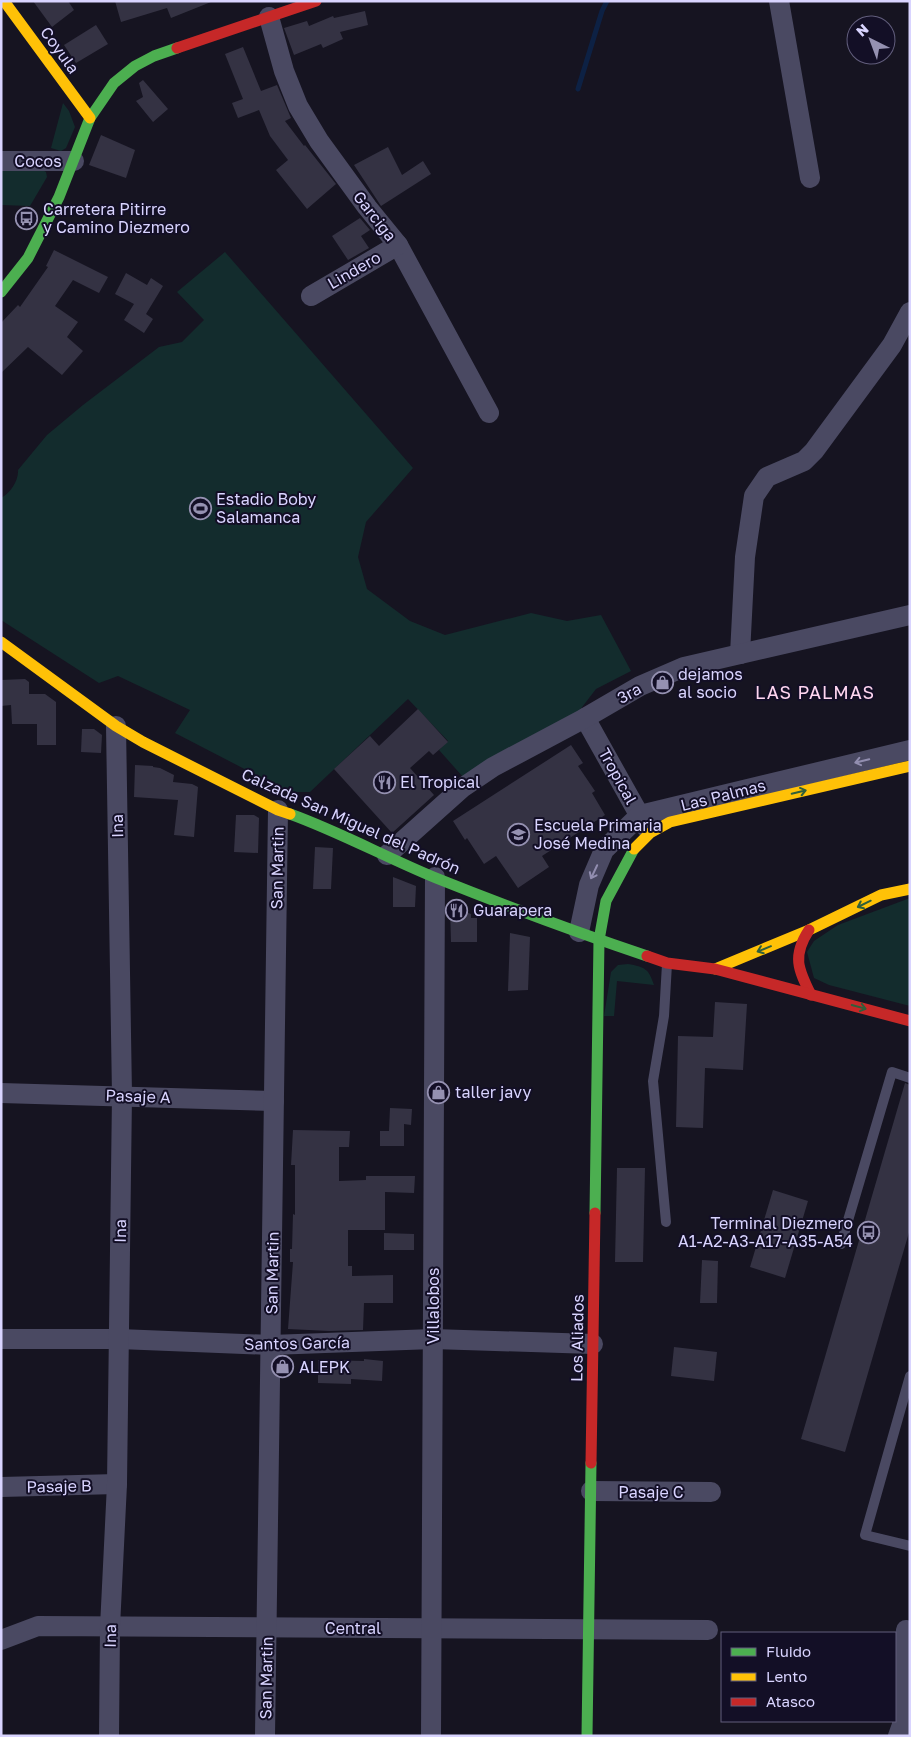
<svg xmlns="http://www.w3.org/2000/svg" width="911" height="1737" viewBox="0 0 911 1737" font-family="'Golos Text',sans-serif">
	<style>
		.grass { fill: #132c2d }
		.lines { fill: none; stroke-linecap: round; stroke-linejoin: round }
		.stream { stroke: #0d2144; stroke-width: 5 }
		.building { fill: #343243 }
		.lane { stroke: #4a4962; stroke-width: 10 }
		.street { stroke: #4a4962; stroke-width: 20 }
		.fast { stroke: #4caf50; stroke-width: 11 }
		.slow { stroke: #ffc107; stroke-width: 11 }
		.jam { stroke: #c62828; stroke-width: 11 }
		.oneway { stroke: #928eb0 }
		.oneway2 { stroke: #305f3b }
		.labels { text-anchor: middle; stroke-width: 4; stroke-linejoin: round; paint-order: stroke }
		.street-label { font-size: 16px; fill: #d9d4ff; stroke: #130f26 }
		.poi-label { font-size: 16px; fill: #d9d4ff; stroke: #130f26; text-anchor: start }
		.neighbourhood-label { font-size: 18px; letter-spacing: 1px; fill: #ffd6f0; stroke: #130f26 }
	</style>
	<rect width="100%" height="100%" fill="#161421"/>
	<g class="grass">
		<polygon points="63,103 69,111 75,127 66,148 61,151 51,148"/>
		<polygon points="41,169 46,172 47,177 30,206 1,205 1,170"/>
		<path d="M225 252 413 468 366 522 358 557 367 589 410 621 445 635 531 613 567 621 601 615 631 671 596 689 576 715 463 777 439 750 448 741 408 699 310 792H289L175 733 190 710 118 676 99 683 1 620V498C10 494 19 480 18 470L47 435 83 405 159 347 182 342 204 320 177 292Z"/>
		<polygon points="910,898 910,1006 829,985 814,978 807,952 814,941 838,925"/>
		<path d="M628 964C645 967 649 969 654 985L617 981 614 1016H604L611 972 618 965Z"/>
	</g>
	<g class="lines">
		<polyline class="stream" points="578,89 602,11 607,1"/>
	</g>
	<g class="building">
		<polygon points="33,1 68,1 74,10 52,27"/>
		<polygon points="115,1 211,1 211,2 171,18 167,8 121,22"/>
		<polygon points="365,11 368,25 340,32 343,39 323,48 321,44 294,55 284,28 307,21 309,26 333,16 334,18"/>
		<polygon points="96,25 108,44 76,63 64,45"/>
		<polygon points="243,47 261,91 277,85 291,118 285,121 304,146 305,145 336,184 307,209 276,170 288,160 270,136 259,110 238,118 232,103 243,99 225,54"/>
		<polygon points="143,80 168,109 153,122 136,101 143,97 139,83"/>
		<polygon points="101,135 135,150 126,178 89,165"/>
		<polygon points="388,147 402,175 423,161 431,174 381,206 354,165"/>
		<polygon points="360,218 370,230 361,236 369,248 348,260 332,236"/>
		<polygon points="54,250 108,277 99,293 73,280 55,306 78,322 67,337 83,351 62,375 28,347 1,373 1,323 18,305 20,307 48,267 46,266"/>
		<polygon points="126,273 147,285 151,278 163,286 146,314 153,319 144,333 124,320 134,304 115,294"/>
		<polygon points="25,679 29,682 29,694 45,694 56,702 56,745 37,745 37,724 12,724 11,705 1,706 1,680"/>
		<polygon points="418,709 448,742 433,755 429,751 410,768 434,795 392,833 334,769 370,736 379,746"/>
		<polygon points="82,729 94,729 102,735 101,753 81,752"/>
		<polygon points="571,745 583,763 578,766 595,791 592,793 605,815 542,856 549,867 518,888 496,856 484,864 467,838 465,840 453,821"/>
		<polygon points="135,765 153,766 153,767 160,768 174,775 173,782 192,784 198,787 194,837 174,835 178,800 134,797"/>
		<polygon points="236,815 254,815 259,818 258,853 234,852"/>
		<polygon points="315,847 333,848 331,889 313,889"/>
		<polygon points="393,877 416,886 415,907 393,907"/>
		<polygon points="450,906 471,914 471,918 477,918 477,942 451,942"/>
		<polygon points="510,933 530,937 528,990 508,991"/>
		<polygon points="715,1002 747,1004 743,1070 705,1068 703,1128 676,1127 678,1036 713,1037"/>
		<polygon points="905,1083 910,1085 910,1229 845,1452 801,1439"/>
		<polygon points="390,1108 412,1109 411,1125 404,1124 404,1146 380,1146 380,1131 389,1131"/>
		<polygon points="293,1130 350,1131 349,1147 339,1147 339,1181 366,1180 366,1176 415,1176 414,1193 385,1192 385,1230 348,1230 348,1266 352,1266 352,1276 393,1275 393,1303 364,1303 363,1330 329,1331 288,1329 293,1262 290,1262 290,1249 292,1249 293,1214 295,1215 295,1165 291,1165"/>
		<polygon points="617,1168 645,1168 643,1262 615,1262"/>
		<polygon points="773,1190 808,1201 785,1278 750,1267"/>
		<polygon points="384,1233 414,1234 414,1250 384,1250"/>
		<polygon points="702,1260 718,1261 717,1303 700,1303"/>
		<polygon points="674,1347 717,1352 714,1381 671,1376"/>
		<polygon points="364,1359 383,1361 382,1381 351,1379 351,1384 318,1383 318,1360 364,1361"/>
	</g>
	<g class="lines">
		<g class="lane">
			<polyline points="666,1222 653,1081 664,1016 667,964"/>
			<polyline points="841,1244 892,1072 910,1078"/>
			<polyline points="910,1376 865,1535 910,1546"/>
		</g>
		<g class="street">
			<polyline points="779,1 810,178"/>
			<polyline points="269,17 284,71 298,106 319,141 367,207 398,245 489,413"/>
			<polyline points="1,161 74,161"/>
			<polyline points="311,296 398,245"/>
			<polyline points="740,654 745,557 754,496 767,477 804,461 814,451 892,345 910,312"/>
			<polyline points="585,718 646,827"/>
			<polyline points="387,855 462,788 493,767 585,718 640,686 684,667 910,615"/>
			<polyline points="579,932 589,885 604,850 640,815 910,750"/>
			<polyline points="1,1093 274,1101"/>
			<polyline points="1,1339 119,1339 271,1345 433,1339 593,1344"/>
			<polyline points="1,1487 117,1484"/>
			<polyline points="591,1491 711,1492"/>
			<polyline points="1,1640 38,1626 708,1630"/>
			<polyline points="109,1736 110,1627 117,1484 122,1095 116,726"/>
			<polyline points="265,1736 278,810"/>
			<polyline points="431,1736 435,877"/>
			<polyline points="898,1736 902,1725 902,1673 906,1630"/>
		</g>
		<g class="fast">
			<polyline points="1,292 28,258 59,197 90,118 114,83 135,66 154,56 177,48"/>
			<path d="M290 814C340 832 387 858 436 878 506 906 576 932 647 956"/>
			<polyline points="595,1213 599,940 606,901 634,849"/>
			<polyline points="587,1736 591,1463"/>
		</g>
		<g class="slow">
			<polyline points="4,1 90,118"/>
			<polyline points="1,642 116,726 143,742 278,810 290,814"/>
			<polyline points="634,849 650,833 670,822 910,766"/>
			<polyline points="715,969 809,930 881,895 910,889"/>
		</g>
		<g class="jam">
			<polyline points="177,48 316,1"/>
			<path d="M809 930C792 956 798 969 811 995"/>
			<polyline points="647,956 667,963 715,969 910,1021"/>
			<polyline points="591,1463 595,1213"/>
		</g>
	</g>
	<defs><path id="oneway-shaft" d="M-6 0H5M1.5-3L5.5 0L1.5 3" fill="none" stroke-width="1.6" stroke-linecap="round" stroke-linejoin="round" transform="scale(1.25)"/></defs>
	<g class="oneway">
		<use href="#oneway-shaft" transform="translate(862 761) rotate(166)"/>
		<use href="#oneway-shaft" transform="translate(594 872) rotate(115)"/>
	</g>
	<g class="oneway2">
		<use href="#oneway-shaft" transform="translate(799 792) rotate(-13)"/>
		<use href="#oneway-shaft" transform="translate(864 904) rotate(154)"/>
		<use href="#oneway-shaft" transform="translate(764 949) rotate(158)"/>
		<use href="#oneway-shaft" transform="translate(859 1007) rotate(15)"/>
	</g>
	<defs>
		<symbol id="bus-ring" viewBox="-11 -11 22 22"><circle r="9.5" fill="#130f26" stroke="#9591b1" stroke-width="1.5"/><path d="M-5-6H5V4H4V6H2V4H-2V6H-4V4H-5ZM-3.5-4V0h7V-4ZM-3.5 1.2v1.5H-2V1.2ZM2 1.2v1.5H3.5V1.2Z" fill="#9591b1"/></symbol>
		<symbol id="stadium-ring" viewBox="-11 -11 22 22"><circle r="9.5" fill="#130f26" stroke="#9591b1" stroke-width="1.5"/><path d="M0-5a6.5 5 0 1 0 0 10a6.5 5 0 1 0 0-10ZM-3.5-1.8h7v3.6h-7Z" fill="#9591b1"/></symbol>
		<symbol id="shop-ring" viewBox="-11 -11 22 22"><circle r="9.5" fill="#130f26" stroke="#9591b1" stroke-width="1.5"/><path d="M-5-2.5h2.3a2.7 3.5 0 0 1 5.4 0H5L5.5 6h-11ZM-1.5-2.5h3a1.5 2.3 0 0 0-3 0Z" fill="#9591b1"/></symbol>
		<symbol id="restaurant-ring" viewBox="-11 -11 22 22"><circle r="9.5" fill="#130f26" stroke="#9591b1" stroke-width="1.5"/><path d="M-5-6h1v4h1v-4h1v4h1v-4h1v5L-1.5 .5V6h-2V.5L-5-1ZM5-6V6H3V1.5H1.5Q1.5-4 5-6Z" fill="#9591b1"/></symbol>
		<symbol id="school-ring" viewBox="-11 -11 22 22"><circle r="9.5" fill="#130f26" stroke="#9591b1" stroke-width="1.5"/><path d="M0-5L7-2L0 1L-7-2ZM-4 1L0 2.5L4 1V4Q0 6-4 4Z" fill="#9591b1"/></symbol>
	</defs>
	<g fill-rule="evenodd">
		<use href="#bus-ring" x="14" y="206" width="25" height="25"/>
		<use href="#stadium-ring" x="188" y="496" width="25" height="25"/>
		<use href="#shop-ring" x="650" y="670" width="25" height="25"/>
		<use href="#restaurant-ring" x="372" y="770" width="25" height="25"/>
		<use href="#school-ring" x="506" y="822" width="25" height="25"/>
		<use href="#restaurant-ring" x="444" y="898" width="25" height="25"/>
		<use href="#shop-ring" x="426" y="1080" width="25" height="25"/>
		<use href="#bus-ring" x="856" y="1220" width="25" height="25"/>
		<use href="#shop-ring" x="270" y="1354" width="25" height="25"/>
	</g>
	<g class="labels">
		<g class="street-label">
			<text transform="translate(60 50) rotate(54)" y="6">Coyula</text>
			<text x="38" y="167">Cocos</text>
			<text transform="translate(375 216) rotate(52)" y="6">Garciga</text>
			<text transform="translate(354 270) rotate(-30)" y="6">Lindero</text>
			<text transform="translate(629 693) rotate(-29)" y="6">3ra</text>
			<text transform="translate(618 776) rotate(61)" y="6">Tropical</text>
			<text transform="translate(723 795) rotate(-14)" y="6">Las Palmas</text>
			<text transform="translate(351 821) rotate(24)" y="6">Calzada San Miguel del Padrón</text>
			<text transform="translate(117 826) rotate(-91)" y="6">Ina</text>
			<text transform="translate(277 868) rotate(-89)" y="6">San Martin</text>
			<text transform="translate(138 1096) rotate(2)" y="6">Pasaje A</text>
			<text transform="translate(120 1231) rotate(-89)" y="6">Ina</text>
			<text transform="translate(272 1273) rotate(-89)" y="6">San Martin</text>
			<text transform="translate(433 1306) rotate(-90)" y="6">Villalobos</text>
			<text transform="translate(577 1338) rotate(-89)" y="6">Los Aliados</text>
			<text transform="translate(297 1343) rotate(-1)" y="6">Santos García</text>
			<text transform="translate(59 1486) rotate(-1)" y="6">Pasaje B</text>
			<text x="651" y="1498">Pasaje C</text>
			<text x="353" y="1634">Central</text>
			<text transform="translate(110 1636) rotate(-89)" y="6">Ina</text>
			<text transform="translate(266 1678) rotate(-89)" y="6">San Martin</text>
		</g>
		<g class="poi-label">
			<text x="43" y="215">Carretera Pitirre<tspan x="43" dy="18">y Camino Diezmero</tspan></text>
			<text x="216" y="505">Estadio Boby<tspan x="216" dy="18">Salamanca</tspan></text>
			<text x="678" y="680">dejamos<tspan x="678" dy="18">al socio</tspan></text>
			<text x="400" y="788">El Tropical</text>
			<text x="534" y="831">Escuela Primaria<tspan x="534" dy="18">José Medina</tspan></text>
			<text x="473" y="916">Guarapera</text>
			<text x="455" y="1098">taller javy</text>
			<text x="853" y="1229" text-anchor="end">Terminal Diezmero<tspan x="853" dy="18">A1-A2-A3-A17-A35-A54</tspan></text>
			<text x="299" y="1373">ALEPK</text>
		</g>
		<g class="neighbourhood-label">
			<text x="815" y="699">LAS PALMAS</text>
		</g>
	</g>
	<rect width="911" height="1737" fill="none" stroke="#d9d4ff" stroke-width="5"/>
	<rect x="721" y="1632" width="175" height="90" fill="#130f26" stroke="#625e7d"/>
	<rect x="731" y="1648" width="25" height="8" fill="#4caf50" stroke="#625e7d"/>
	<text x="766" y="1657" font-size="15" fill="#d9d4ff">Fluido</text>
	<rect x="731" y="1673" width="25" height="8" fill="#ffc107" stroke="#625e7d"/>
	<text x="766" y="1682" font-size="15" fill="#d9d4ff">Lento</text>
	<rect x="731" y="1698" width="25" height="8" fill="#c62828" stroke="#625e7d"/>
	<text x="766" y="1707" font-size="15" fill="#d9d4ff">Atasco</text>
	<g transform="translate(871 40) rotate(318)"><circle r="24" fill="#130f26" stroke="#625e7d"/>
	<path d="M0-4L9 19L0 12L-9 19Z" fill="#9591b1"/>
	<text y="-8" font-size="14" font-weight="bold" text-anchor="middle" fill="#d9d4ff">N</text>
	</g>
</svg>
